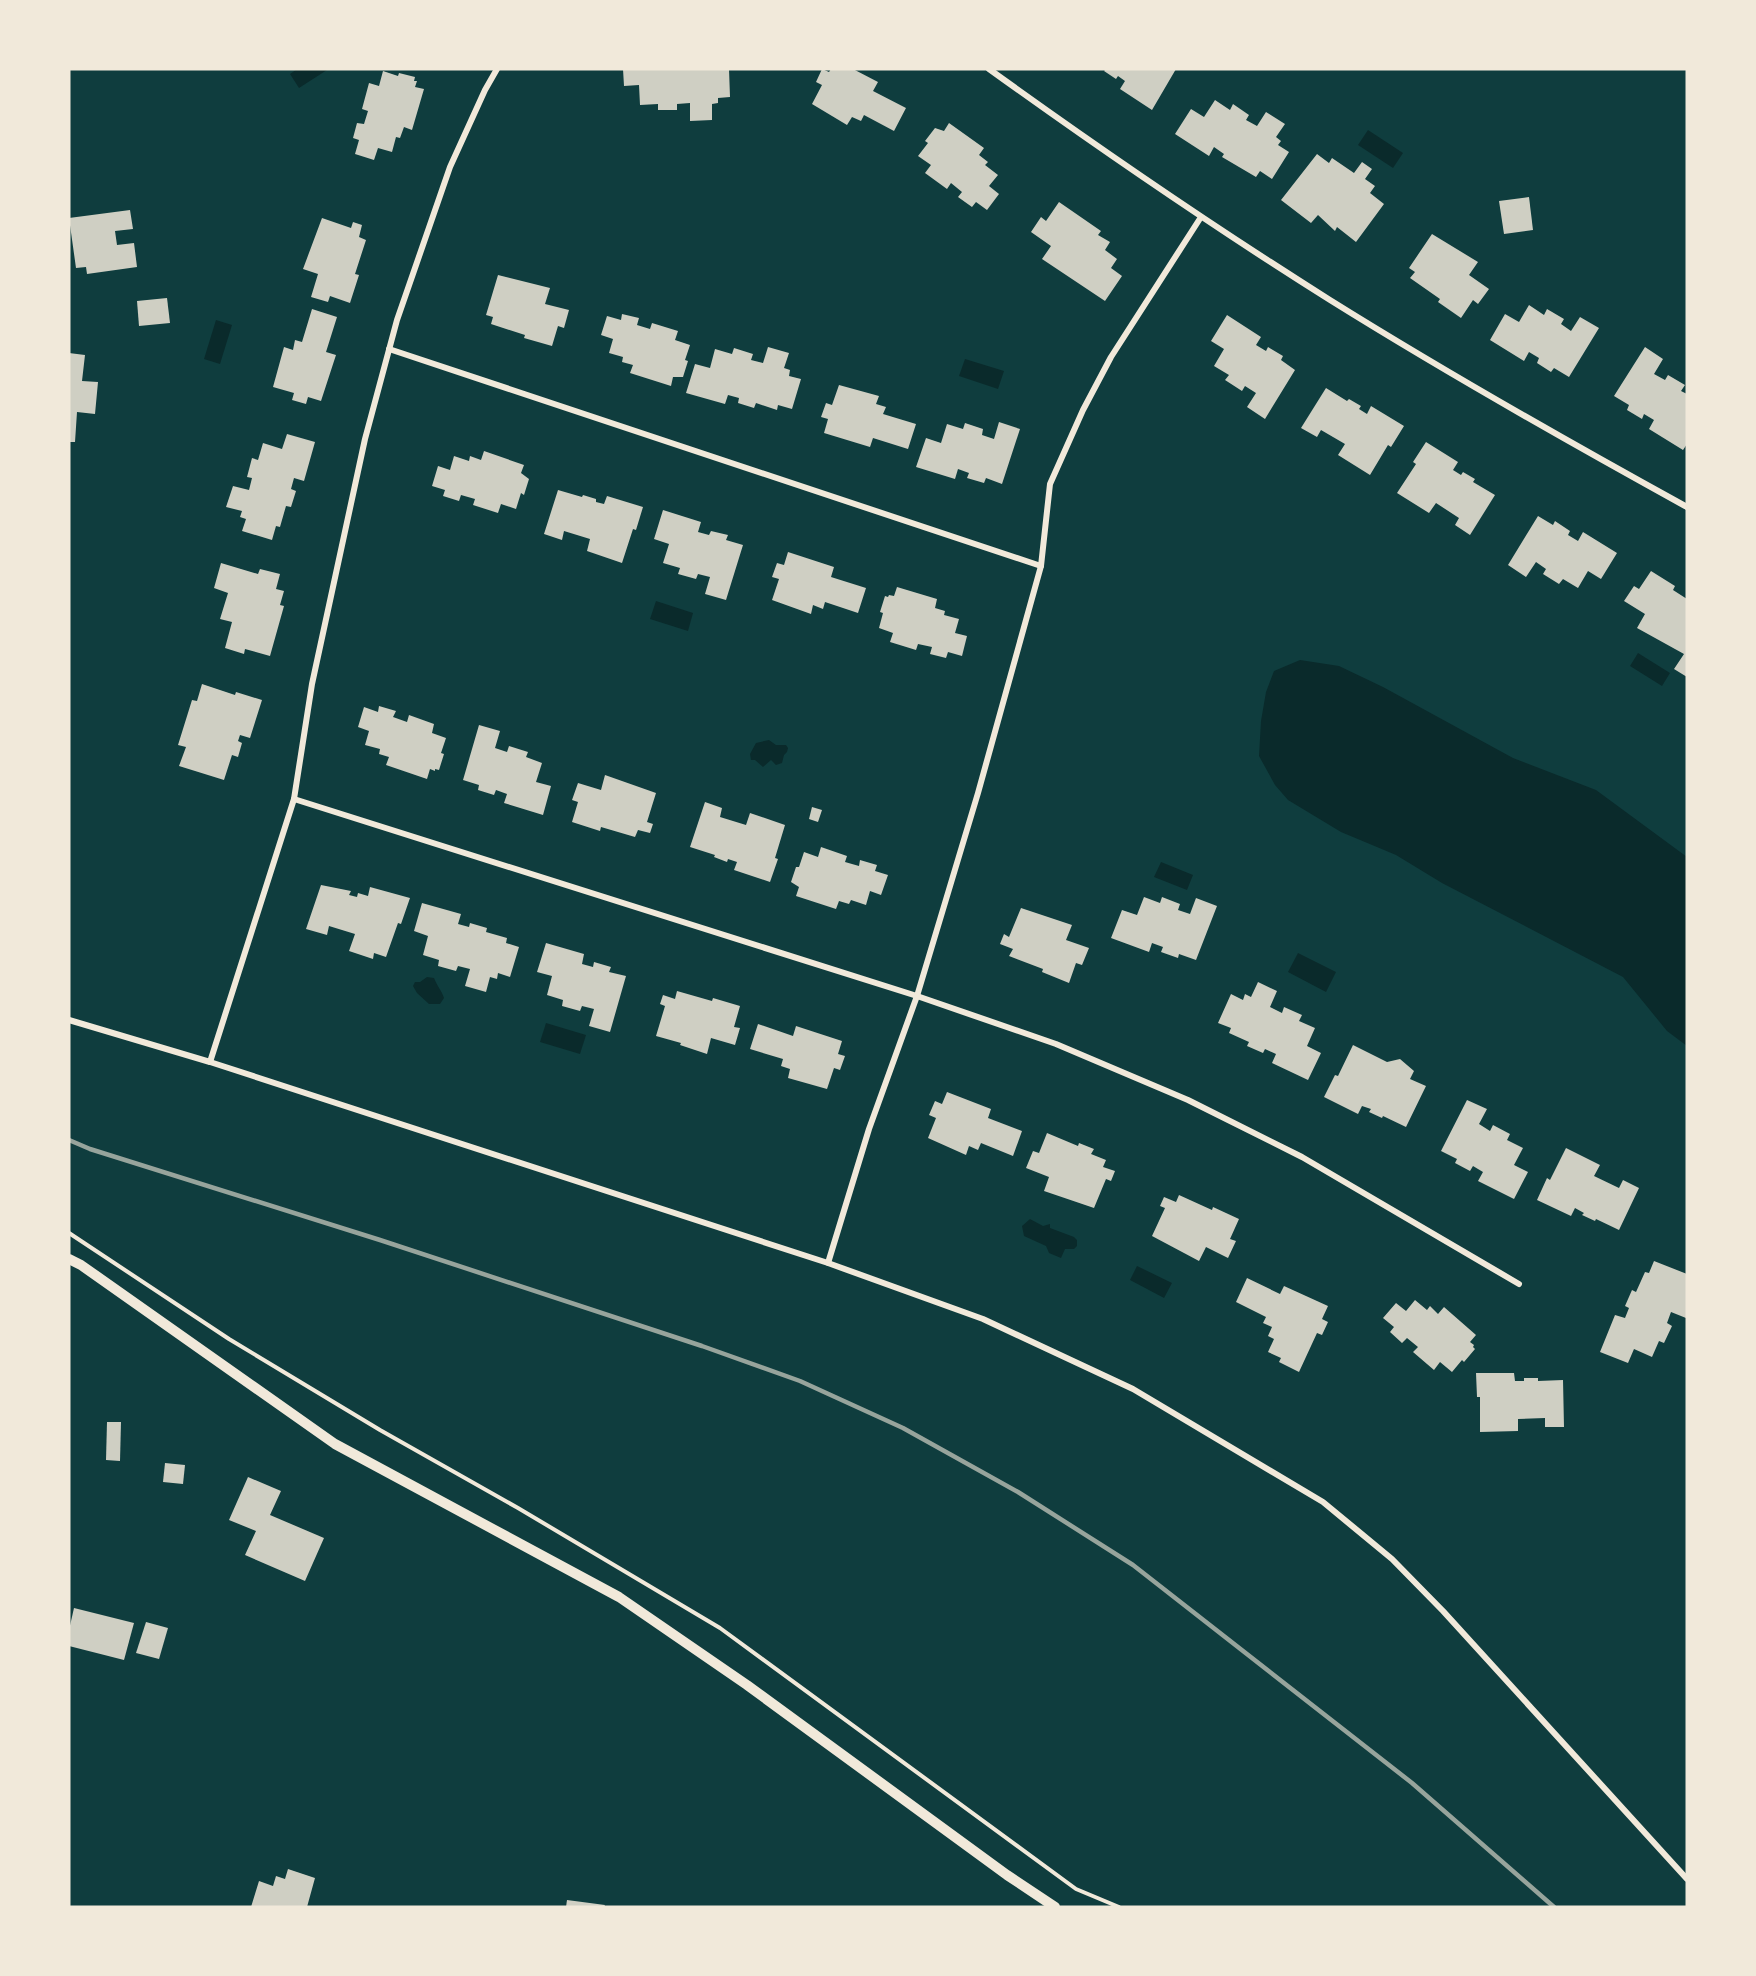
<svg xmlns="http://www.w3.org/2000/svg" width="1756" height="1976" viewBox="0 0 1756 1976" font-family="Figtree,sans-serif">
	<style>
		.water { fill: #0a2a2b }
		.building { fill: #cfcfc3 }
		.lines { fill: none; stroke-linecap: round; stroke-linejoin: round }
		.path { stroke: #f1e9da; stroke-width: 4 }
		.minor { stroke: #f1e9da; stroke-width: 6 }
		.tertiary { stroke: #f1e9da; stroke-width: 10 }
		.rail { stroke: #97a49c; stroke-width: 4.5 }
	</style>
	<rect width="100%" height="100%" fill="#0f3d3e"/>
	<g class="water">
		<polygon points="297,69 326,69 327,70 299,88 290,74"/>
		<polygon points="1368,130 1403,153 1393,168 1358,145"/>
		<polygon points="216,320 232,325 220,364 204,359"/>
		<polygon points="965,359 1004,371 998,389 959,376"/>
		<polygon points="656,601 693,613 688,631 650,619"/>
		<polygon points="1638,653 1670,673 1662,686 1630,666"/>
		<polygon points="1300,660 1339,666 1383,687 1513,758 1596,790 1687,857 1687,1046 1667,1031 1623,977 1442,883 1396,855 1341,832 1288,800 1275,785 1259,756 1261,721 1266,692 1274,671"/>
		<polygon points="769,740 776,745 786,745 788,748 787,752 784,755 782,763 776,765 771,760 763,767 755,760 751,760 750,754 756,743"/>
		<polygon points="1161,862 1193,875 1187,890 1154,877"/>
		<polygon points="1298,953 1336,972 1326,992 1288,972"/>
		<path d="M427 977 434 978C437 986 442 991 444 998L440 1004H429L417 993 413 986 415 982H420Z"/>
		<polygon points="546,1023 586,1035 580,1054 540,1042"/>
		<polygon points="1030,1219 1043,1226 1050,1224 1050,1228 1074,1237 1077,1240 1077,1246 1074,1249 1065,1249 1061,1258 1049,1253 1046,1246 1024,1236 1022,1226"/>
		<polygon points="1137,1266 1172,1283 1164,1298 1130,1280"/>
	</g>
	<g class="building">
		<polygon points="623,69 729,69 730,97 718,98 718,103 712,104 712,120 690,121 690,103 677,104 677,110 658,110 658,104 640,105 639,85 624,86"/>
		<polygon points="822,69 829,72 831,69 853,69 878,82 873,91 906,108 894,131 864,115 861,121 852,117 847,125 812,104 822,85 816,82"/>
		<polygon points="1106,69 1176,69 1152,110 1120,89 1125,81 1118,76 1116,79 1104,71"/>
		<polygon points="383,71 398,76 399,73 415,77 414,81 417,81 415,87 424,89 412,130 404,127 400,138 396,137 392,152 378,148 374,160 355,154 359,140 353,138 357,123 364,124 368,111 362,109 369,83 379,86"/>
		<polygon points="1215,100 1230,110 1233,104 1249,115 1246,120 1257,126 1266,112 1285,124 1276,137 1281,141 1278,145 1289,152 1272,179 1260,171 1256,177 1222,157 1224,154 1214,147 1209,156 1175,134 1191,109 1204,117"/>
		<polygon points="949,123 984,148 979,155 988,162 985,165 998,175 989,186 999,194 987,210 976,202 972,207 958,197 962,192 951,183 947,189 925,173 931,165 918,156 928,143 925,141 935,128 944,131"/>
		<polygon points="1317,154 1329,163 1332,158 1354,173 1362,162 1372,169 1365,179 1375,186 1370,193 1384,204 1356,242 1337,227 1335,231 1318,215 1311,223 1281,200"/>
		<polygon points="1529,197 1533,230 1504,234 1499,201"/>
		<polygon points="1059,202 1101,231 1098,235 1110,242 1105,250 1117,259 1111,268 1122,276 1105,301 1042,259 1051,246 1031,232 1041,217 1046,221"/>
		<polygon points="130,210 133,229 115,231 117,245 134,243 137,267 87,274 86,267 76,268 69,218"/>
		<polygon points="322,218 351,228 353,222 362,225 359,237 366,240 355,274 359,275 350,303 330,296 328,302 311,297 318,274 303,269"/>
		<polygon points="1432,234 1478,262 1469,275 1489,289 1478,304 1473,300 1461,318 1438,302 1440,299 1410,278 1415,272 1409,268"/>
		<polygon points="498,275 550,288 545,304 569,310 564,328 558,326 552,346 524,338 525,335 491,324 493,317 486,315"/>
		<polygon points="167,298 170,323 139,326 137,301"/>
		<polygon points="1529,305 1544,315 1547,309 1564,319 1561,324 1571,331 1580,317 1599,328 1569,377 1554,368 1551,372 1537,363 1539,358 1529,352 1524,361 1490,340 1505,314 1519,322"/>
		<polygon points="312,309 337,317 326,352 336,355 321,401 308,397 306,404 292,400 294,393 273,387 284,347 293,350 295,340 302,342"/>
		<polygon points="622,314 639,318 637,325 650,329 652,323 678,331 675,340 690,345 685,360 688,361 683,377 673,377 671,386 630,373 633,365 622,362 623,357 609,353 613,339 601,335 607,316 621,320"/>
		<polygon points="1227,315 1261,337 1256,345 1266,351 1268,347 1283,356 1281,360 1295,370 1265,419 1247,407 1256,393 1245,386 1242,391 1225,380 1229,375 1214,366 1224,349 1211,341"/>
		<polygon points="768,347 789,353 784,368 790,370 789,376 801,379 792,409 778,405 777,410 756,403 754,408 738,403 739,398 728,395 725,404 686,393 695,364 710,368 715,349 732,354 734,348 753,354 751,360 763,363"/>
		<polygon points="1645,347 1663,359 1654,374 1665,380 1668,375 1685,385 1681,391 1687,394 1687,444 1683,450 1649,429 1654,420 1644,414 1642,419 1627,410 1629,405 1614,396"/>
		<polygon points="69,353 85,355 82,381 98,382 95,414 77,412 75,442 69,442"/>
		<polygon points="839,385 879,396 876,404 886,407 883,414 916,424 908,449 873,438 870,447 824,433 828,419 821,417 826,403 832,405"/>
		<polygon points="1326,388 1347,401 1349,399 1361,406 1359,409 1367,414 1371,406 1404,426 1391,447 1388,445 1370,475 1338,455 1345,444 1321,430 1317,437 1301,428"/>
		<polygon points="999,422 1020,429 1002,484 986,478 984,483 967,478 969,473 958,469 955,479 916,467 926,438 941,443 947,424 963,429 965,423 983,429 982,435 994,439"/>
		<polygon points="287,434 315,442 304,481 294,478 291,489 296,491 291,507 286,506 280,527 276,526 272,540 242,531 246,519 240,517 242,511 226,507 233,486 249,490 252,478 247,477 252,458 258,460 263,443 282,449"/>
		<polygon points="1426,442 1458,462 1453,470 1461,475 1463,472 1475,479 1473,482 1495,495 1470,535 1455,525 1459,518 1436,503 1429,513 1397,493 1416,464 1413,462"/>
		<polygon points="484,451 524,465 521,473 529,479 524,495 521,493 516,509 501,504 498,513 473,505 475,499 461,495 459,501 443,496 445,490 432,486 438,466 450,470 454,456 469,461 470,456 481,460"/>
		<polygon points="558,490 582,497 583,495 596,499 596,502 604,504 607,496 643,507 636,530 633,529 622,563 587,551 590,539 564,531 562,540 544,534"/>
		<polygon points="663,510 701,522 698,532 709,535 711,531 728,535 726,540 743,545 726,600 705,594 710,577 698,574 696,579 678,574 680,568 663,563 669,544 654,539"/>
		<polygon points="1538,516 1553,525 1555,521 1570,531 1568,535 1578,541 1583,532 1617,553 1601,579 1588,571 1578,588 1563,579 1559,584 1543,574 1546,569 1536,562 1526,577 1508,565"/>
		<polygon points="788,552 834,567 831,577 866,588 858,613 825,602 823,609 813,605 811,614 772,600 779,579 772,577 777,563 784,565"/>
		<polygon points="221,563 258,574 260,569 280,574 276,589 284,591 280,605 284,606 270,656 245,649 244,654 225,648 232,622 220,619 228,593 214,588"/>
		<polygon points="1651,571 1675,586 1673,590 1687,599 1687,677 1674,669 1684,654 1637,628 1645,614 1624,601 1634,586 1639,589"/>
		<polygon points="897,587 937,599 935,608 945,611 944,615 959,619 955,633 967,636 962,656 948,652 946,658 930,654 932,647 918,644 916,650 890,642 893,633 879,628 883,613 880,612 885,596 888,597 889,595 894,596"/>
		<polygon points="202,684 235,695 236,692 262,700 250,738 240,735 238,741 242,743 238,757 232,755 224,780 179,766 186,747 178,745 192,700 197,701"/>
		<polygon points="379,706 396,711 393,717 407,722 409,715 434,724 432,733 446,738 441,753 444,754 439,770 435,769 435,771 430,769 427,779 386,765 389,757 379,754 380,749 365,745 369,731 358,727 364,707 378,712"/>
		<polygon points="479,725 500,731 495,748 507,752 509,746 528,752 526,757 542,763 536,782 551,786 543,815 504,803 507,794 496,790 494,795 478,790 479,785 463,780"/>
		<polygon points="605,775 656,793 647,822 653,824 650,833 638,830 635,837 601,827 600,831 572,822 578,802 572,800 578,783 601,790"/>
		<polygon points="705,802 722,808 720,817 746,825 750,813 785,825 775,858 778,859 770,882 734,870 737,862 728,859 727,862 714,857 715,855 690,847"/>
		<polygon points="812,807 822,810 818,822 809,819"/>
		<polygon points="821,847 847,856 845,862 859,866 860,860 877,865 875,871 888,875 881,895 870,891 866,905 851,900 849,904 839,901 836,909 796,896 799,887 791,882 796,867 799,867 804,852 818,857"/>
		<polygon points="321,885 351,891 349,895 357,897 358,893 368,896 370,887 410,898 401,924 398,923 386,957 374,953 373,959 349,951 355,934 329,926 327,935 306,929"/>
		<polygon points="1144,897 1160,903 1162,897 1180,904 1178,910 1190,914 1196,898 1217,906 1196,960 1179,954 1178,958 1161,952 1163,947 1152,943 1149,952 1111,938 1122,910 1137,915"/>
		<polygon points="422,903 461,914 458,924 469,927 470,923 487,928 486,932 507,938 506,943 519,947 510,977 498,973 497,979 490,977 486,992 465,986 470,969 458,966 456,971 438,966 439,960 423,955 428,936 414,931"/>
		<polygon points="1021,908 1072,925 1066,940 1089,948 1082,965 1076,963 1069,983 1042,972 1043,969 1009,956 1013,949 1000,944 1004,934 1009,937"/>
		<polygon points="546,943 584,954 582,964 593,967 594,962 611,967 609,972 626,976 610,1032 589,1026 594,1009 582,1006 580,1011 562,1006 563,1000 547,995 552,976 537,972"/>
		<polygon points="1258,982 1277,991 1270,1007 1282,1013 1284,1007 1302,1015 1299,1021 1315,1028 1307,1046 1321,1053 1308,1080 1272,1063 1276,1054 1265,1049 1263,1053 1247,1046 1249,1042 1229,1033 1231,1028 1218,1023 1231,994 1243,1000 1245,994 1251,997"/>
		<polygon points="677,991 712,1001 713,998 740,1006 734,1027 740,1028 735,1045 711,1038 707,1054 680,1045 681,1043 656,1036 665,1006 660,1004 663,995 675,999"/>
		<polygon points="758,1024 793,1036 796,1026 842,1041 838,1054 845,1056 840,1070 834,1068 827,1089 788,1078 790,1069 781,1066 783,1059 750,1049"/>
		<polygon points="1353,1045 1387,1062 1400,1059 1414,1071 1410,1079 1426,1086 1406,1127 1383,1116 1382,1118 1369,1112 1371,1109 1362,1106 1358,1114 1324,1097 1335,1075 1338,1076"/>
		<polygon points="947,1092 991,1109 988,1118 1022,1131 1013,1156 981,1143 978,1150 969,1146 966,1155 928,1138 936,1118 929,1115 935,1101 942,1104"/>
		<polygon points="1467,1100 1487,1109 1479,1124 1490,1131 1493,1125 1510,1134 1507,1140 1523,1148 1514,1165 1528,1172 1514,1199 1478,1181 1483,1172 1473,1166 1470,1171 1455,1163 1457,1159 1441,1151"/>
		<polygon points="1047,1133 1078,1146 1079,1143 1094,1149 1091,1154 1106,1160 1103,1167 1115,1171 1111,1181 1106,1179 1094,1208 1044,1191 1049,1177 1026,1168 1033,1151 1039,1153"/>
		<polygon points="1566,1148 1600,1165 1594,1176 1619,1188 1623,1180 1639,1188 1619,1230 1596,1219 1595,1221 1582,1215 1584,1213 1575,1208 1571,1216 1537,1200 1547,1178 1550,1180"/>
		<polygon points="1179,1195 1212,1210 1213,1207 1239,1219 1230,1239 1236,1241 1228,1258 1206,1247 1199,1261 1152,1236 1165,1208 1160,1206 1164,1197 1176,1202"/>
		<polygon points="1654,1261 1687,1274 1686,1318 1671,1312 1667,1323 1672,1326 1664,1343 1659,1341 1652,1357 1634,1349 1628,1363 1600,1352 1615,1315 1625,1318 1629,1308 1625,1306 1632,1290 1636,1292 1645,1272 1649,1273"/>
		<polygon points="1247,1278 1280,1294 1284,1286 1328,1306 1322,1319 1328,1322 1322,1335 1317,1333 1299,1372 1279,1362 1281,1358 1268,1352 1274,1339 1268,1336 1272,1327 1263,1323 1266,1317 1236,1302"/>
		<polygon points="1415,1300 1427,1310 1430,1306 1438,1314 1444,1307 1476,1335 1470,1342 1474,1345 1473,1347 1475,1349 1464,1362 1462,1360 1452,1372 1440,1362 1434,1370 1413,1352 1418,1347 1407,1338 1402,1343 1390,1332 1394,1327 1383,1318 1396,1303 1406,1311"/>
		<polygon points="1476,1373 1514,1373 1515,1381 1524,1381 1524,1378 1538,1378 1538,1381 1563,1380 1564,1427 1545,1427 1545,1418 1518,1419 1518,1431 1480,1432 1480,1397 1477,1397"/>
		<polygon points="107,1422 121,1422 120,1461 106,1460"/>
		<polygon points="165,1463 185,1465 183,1484 163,1482"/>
		<polygon points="248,1477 281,1491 270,1515 324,1538 305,1581 245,1555 256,1531 229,1520"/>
		<polygon points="74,1608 134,1623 124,1660 69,1646 69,1630"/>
		<polygon points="146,1622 168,1628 159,1659 136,1653"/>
		<polygon points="288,1869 315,1878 307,1907 251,1907 259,1881 273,1886 276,1876 285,1879"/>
		<polygon points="567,1900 605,1905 604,1907 566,1907"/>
	</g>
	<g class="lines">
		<polyline class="path" points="69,1233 229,1339 380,1430 518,1508 720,1628 1076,1889 1119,1907"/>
		<g class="minor">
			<path d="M989 69C1100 149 1214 227 1330 300 1447 373 1567 441 1687 507"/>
			<polyline points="389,349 1041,566"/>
			<polyline points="294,799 917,996 1056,1044 1188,1100 1302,1157 1519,1284"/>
			<polyline points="69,1020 210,1062 828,1263 983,1319 1133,1389 1323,1502 1392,1559 1443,1611 1687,1879"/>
			<polyline points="210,1062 294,799 312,684 365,439 397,320 450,167 485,90 497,69"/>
			<polyline points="828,1263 869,1129 917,996 978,793 1041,566 1050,484 1083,410 1111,357 1201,217"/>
		</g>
		<polyline class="tertiary" points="69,1259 81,1265 335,1444 619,1597 747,1685 1007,1875 1055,1907"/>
		<polyline class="rail" points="69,1140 90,1149 380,1240 702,1346 800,1381 903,1428 1018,1492 1133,1565 1412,1783 1554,1907"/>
	</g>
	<rect width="1756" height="1976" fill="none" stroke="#f1e9da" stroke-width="141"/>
</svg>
